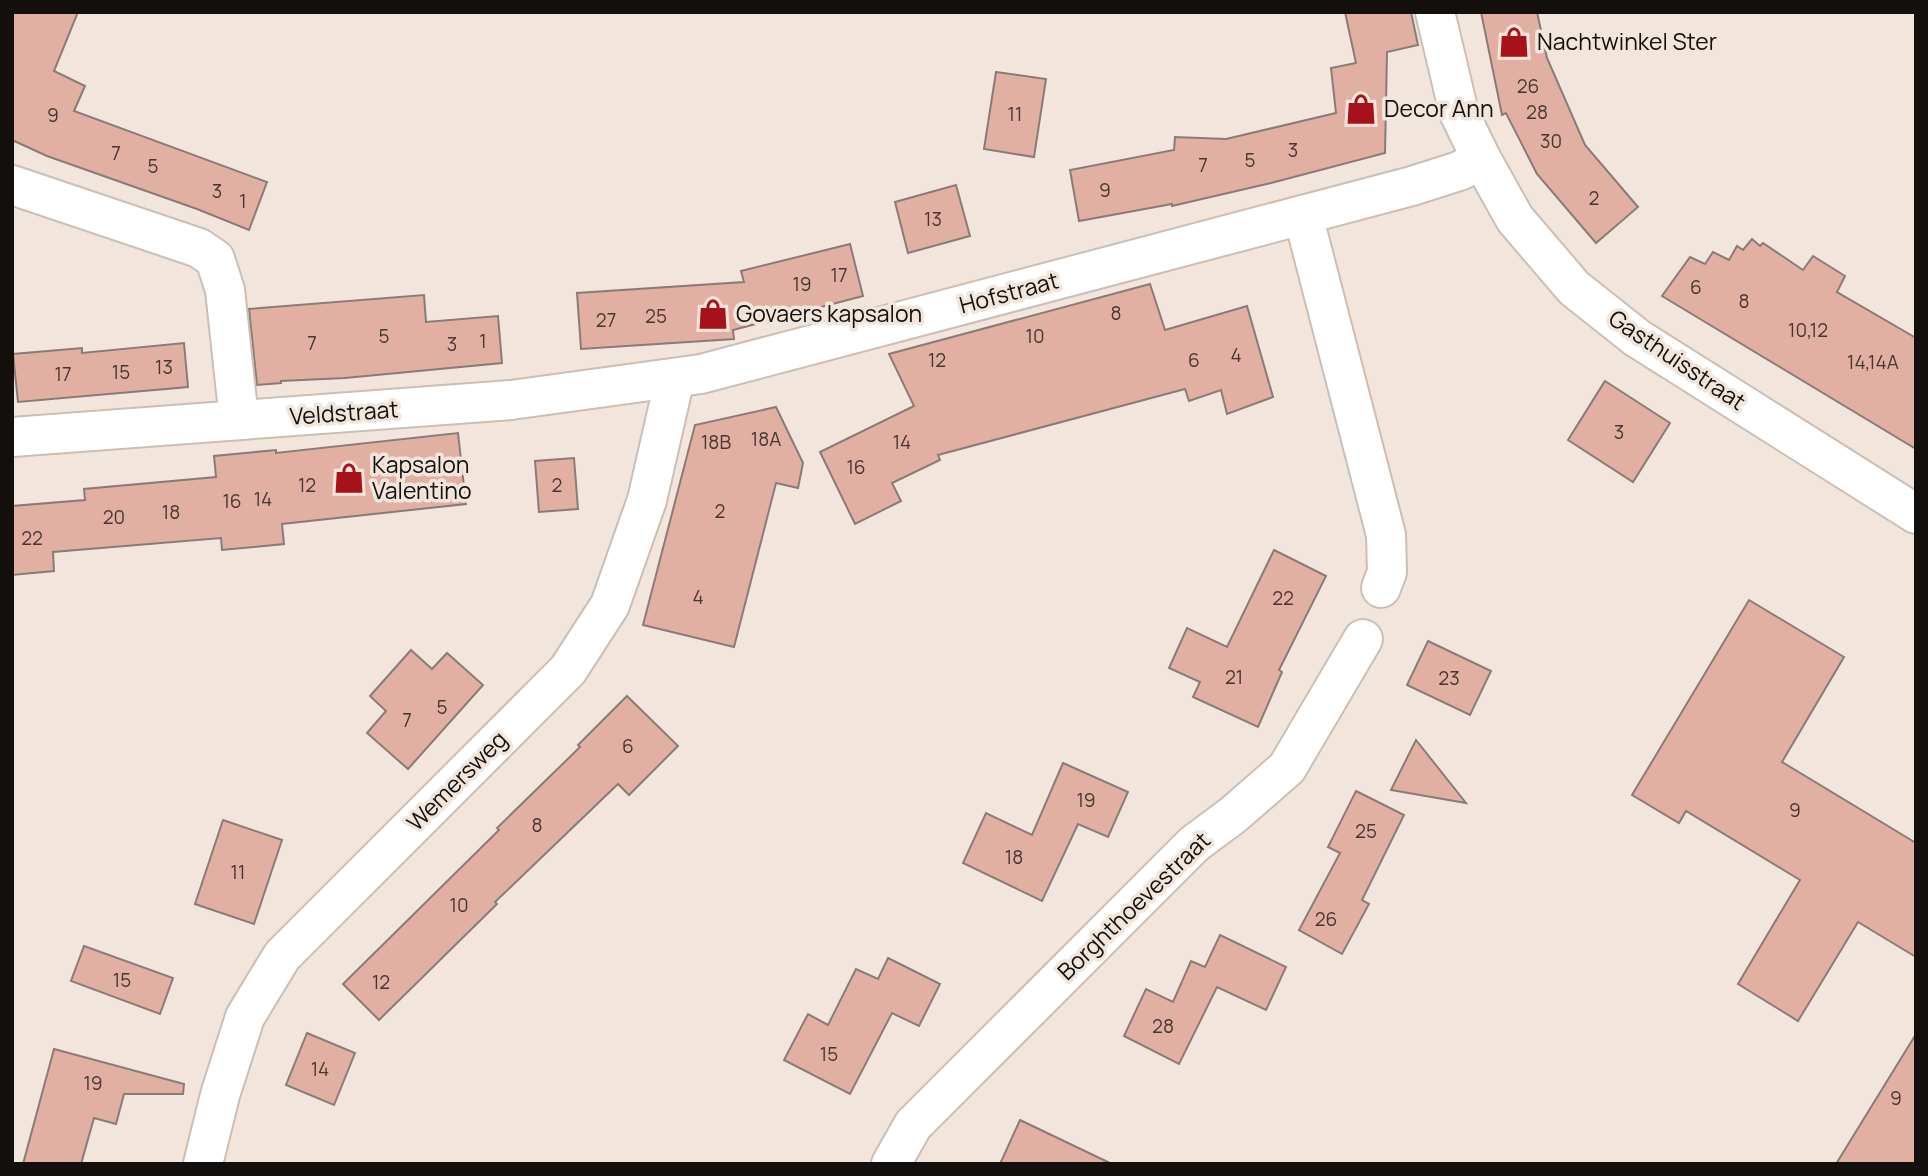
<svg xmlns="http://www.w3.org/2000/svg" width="1928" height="1176" viewBox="0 0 1928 1176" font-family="Manrope,sans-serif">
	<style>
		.building { fill: #e1b0a3; stroke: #8a7b77; stroke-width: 2 }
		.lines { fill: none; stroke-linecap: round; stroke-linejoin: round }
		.minor-casing { stroke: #cbbfb5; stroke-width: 42 }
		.tertiary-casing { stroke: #cbbfb5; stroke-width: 42 }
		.secondary-casing { stroke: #cbbfb5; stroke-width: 42 }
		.minor { stroke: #fff; stroke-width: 38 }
		.tertiary { stroke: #fff; stroke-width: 38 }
		.secondary { stroke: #fff; stroke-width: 38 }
		.labels { text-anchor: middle; stroke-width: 7; stroke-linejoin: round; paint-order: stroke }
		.number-label { font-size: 19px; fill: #463732 }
		.poi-label { font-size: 23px; fill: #130f0c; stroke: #f2e6dc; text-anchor: start }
		.street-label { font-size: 23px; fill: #130f0c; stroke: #f2e6dc }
	</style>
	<rect width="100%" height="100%" fill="#f2e6dc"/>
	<g class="building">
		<polygon points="12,12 78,12 54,71 85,86 74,111 267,182 249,230 197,209 47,156 12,140"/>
		<polygon points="1345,12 1411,12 1418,45 1387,52 1385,153 1271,183 1172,206 1172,204 1079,221 1070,170 1174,150 1175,137 1226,139 1336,113 1331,68 1356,63"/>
		<polygon points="1481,12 1537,12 1547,58 1585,145 1638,207 1596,243 1537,174 1506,113 1502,115"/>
		<polygon points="996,72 1046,79 1034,157 984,149"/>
		<polygon points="956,185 970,236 908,253 895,202"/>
		<polygon points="1752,239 1760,246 1763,243 1803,270 1813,256 1845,276 1837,292 1916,338 1916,449 1662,296 1690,257 1705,264 1713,252 1729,260 1737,246 1743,250"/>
		<polygon points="850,244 863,296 733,330 734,339 581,349 577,293 744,282 741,271"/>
		<polygon points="1150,284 1165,330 1247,306 1273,397 1227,414 1221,390 1189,401 1185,389 938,455 940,460 892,483 901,501 855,524 820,452 914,406 889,354"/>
		<polygon points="424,295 426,322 498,316 502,363 345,378 281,381 281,383 257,385 249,309"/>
		<polygon points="184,343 188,387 18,402 13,354 82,348 82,353"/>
		<polygon points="1605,381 1670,423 1633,482 1568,440"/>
		<polygon points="776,407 803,463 798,488 776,483 734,647 643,625 695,425"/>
		<polygon points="458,433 466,504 282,524 284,544 222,550 221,538 53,552 54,571 12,575 12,506 85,500 84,489 216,477 214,456 276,450 276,453"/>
		<polygon points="574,458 578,509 539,512 535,461"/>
		<polygon points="1274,550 1326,576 1279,670 1282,672 1258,727 1193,697 1200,682 1169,668 1187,628 1227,647"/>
		<polygon points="1749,600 1844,657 1782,762 1916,843 1916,957 1858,922 1798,1021 1738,984 1800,880 1686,811 1679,823 1632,795"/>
		<polygon points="1428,641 1491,671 1470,715 1407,685"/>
		<polygon points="411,650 432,669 447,653 483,685 408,769 367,733 386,711 370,696"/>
		<polygon points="627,696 678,746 629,795 618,784 495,902 497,904 379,1020 343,984 499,830 497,828 580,747 578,745"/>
		<polygon points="1416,740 1466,803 1391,790"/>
		<polygon points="1063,763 1128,792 1108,837 1078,824 1042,901 963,863 986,813 1032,835"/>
		<polygon points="1356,791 1404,815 1362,900 1369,904 1342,954 1299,930 1340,853 1328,847"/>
		<polygon points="223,820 282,840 254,924 195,904"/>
		<polygon points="1220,935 1286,967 1266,1010 1217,987 1179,1064 1124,1036 1146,989 1173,1002 1191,961 1205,967"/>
		<polygon points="84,946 173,978 160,1014 71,981"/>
		<polygon points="888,958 940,984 919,1026 892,1013 850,1094 784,1060 808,1014 828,1025 856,969 878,979"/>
		<polygon points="307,1033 355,1053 334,1105 286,1085"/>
		<polygon points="1916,1034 1916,1164 1836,1164"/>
		<polygon points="54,1049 184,1084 183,1094 124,1094 116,1124 94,1118 81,1164 23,1164"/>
		<polygon points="1020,1120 1112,1164 1000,1164"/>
	</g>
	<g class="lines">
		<defs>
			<g id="minor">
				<polyline points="12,185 199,248 215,259 225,290 239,420"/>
				<polyline points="1303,215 1386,535 1387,572 1381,588"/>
				<polyline points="203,1164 220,1095 245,1017 282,956 568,670 610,605 647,500 675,378"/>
				<polyline points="891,1164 913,1125 1194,844 1233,815 1287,768 1363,639"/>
			</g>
			<polyline id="tertiary" points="12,437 511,400 701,374 1412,186 1459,171 1482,160"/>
			<polyline id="secondary" points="1435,12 1459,113 1482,160 1515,219 1574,288 1637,338 1916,514"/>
		</defs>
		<use href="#minor" class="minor-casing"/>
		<use href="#tertiary" class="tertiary-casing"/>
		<use href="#secondary" class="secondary-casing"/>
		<use href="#minor" class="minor"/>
		<use href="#tertiary" class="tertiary"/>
		<use href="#secondary" class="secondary"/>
	</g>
	<defs>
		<symbol id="shop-bare" viewBox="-9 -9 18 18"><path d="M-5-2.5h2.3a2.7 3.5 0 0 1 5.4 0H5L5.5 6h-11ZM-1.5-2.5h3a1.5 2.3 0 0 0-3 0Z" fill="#a7121a" stroke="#f2e6dc" stroke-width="2.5" paint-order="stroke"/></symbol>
	</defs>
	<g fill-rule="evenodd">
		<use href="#shop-bare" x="1492" y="20" width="44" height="44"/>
		<use href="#shop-bare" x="1339" y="87" width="44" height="44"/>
		<use href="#shop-bare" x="691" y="292" width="44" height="44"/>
		<use href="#shop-bare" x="327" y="456" width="44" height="44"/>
	</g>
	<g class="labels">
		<g class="number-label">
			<text x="1528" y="93">26</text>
			<text x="1537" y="119">28</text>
			<text x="1015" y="121">11</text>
			<text x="53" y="122">9</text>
			<text x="1551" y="148">30</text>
			<text x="1293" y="157">3</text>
			<text x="116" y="160">7</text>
			<text x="1250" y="167">5</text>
			<text x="1203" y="172">7</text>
			<text x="153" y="173">5</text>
			<text x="1105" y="197">9</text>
			<text x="217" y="198">3</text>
			<text x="1594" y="205">2</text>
			<text x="243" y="208">1</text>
			<text x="933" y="226">13</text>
			<text x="839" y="282">17</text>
			<text x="802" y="291">19</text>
			<text x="1696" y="294">6</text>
			<text x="1744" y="308">8</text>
			<text x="1116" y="320">8</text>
			<text x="656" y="323">25</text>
			<text x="606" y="327">27</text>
			<text x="1808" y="337">10,12</text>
			<text x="384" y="343">5</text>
			<text x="1035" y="343">10</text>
			<text x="483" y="348">1</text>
			<text x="312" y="350">7</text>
			<text x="452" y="351">3</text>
			<text x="1236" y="362">4</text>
			<text x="937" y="367">12</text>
			<text x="1194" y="367">6</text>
			<text x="1873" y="369">14,14A</text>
			<text x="164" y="374">13</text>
			<text x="121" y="379">15</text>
			<text x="63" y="381">17</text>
			<text x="1619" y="439">3</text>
			<text x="766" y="446">18A</text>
			<text x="716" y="449">18B</text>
			<text x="902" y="449">14</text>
			<text x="856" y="474">16</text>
			<text x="307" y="492">12</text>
			<text x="557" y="492">2</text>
			<text x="263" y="506">14</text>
			<text x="232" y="508">16</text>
			<text x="720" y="518">2</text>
			<text x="171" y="519">18</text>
			<text x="114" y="524">20</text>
			<text x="32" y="545">22</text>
			<text x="698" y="604">4</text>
			<text x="1283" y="605">22</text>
			<text x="1234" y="684">21</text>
			<text x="1449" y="685">23</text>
			<text x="442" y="714">5</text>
			<text x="407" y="727">7</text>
			<text x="628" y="753">6</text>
			<text x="1086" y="807">19</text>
			<text x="1795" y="817">9</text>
			<text x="537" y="832">8</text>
			<text x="1366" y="838">25</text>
			<text x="1014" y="864">18</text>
			<text x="238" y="879">11</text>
			<text x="459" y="912">10</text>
			<text x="1326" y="926">26</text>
			<text x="122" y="987">15</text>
			<text x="381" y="989">12</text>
			<text x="1163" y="1033">28</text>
			<text x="829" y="1061">15</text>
			<text x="320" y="1076">14</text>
			<text x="93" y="1090">19</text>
			<text x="1896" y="1105">9</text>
		</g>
		<g class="poi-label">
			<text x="1537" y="50">Nachtwinkel Ster</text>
			<text x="1384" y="117">Decor Ann</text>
			<text x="736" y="322">Govaers kapsalon</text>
			<text x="372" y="473">Kapsalon<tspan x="372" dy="26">Valentino</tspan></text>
		</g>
		<g class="street-label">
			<text transform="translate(1009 293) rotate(-15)" y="8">Hofstraat</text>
			<text transform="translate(1677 360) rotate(34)" y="8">Gasthuisstraat</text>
			<text transform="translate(344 413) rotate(-4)" y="8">Veldstraat</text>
			<text transform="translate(457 781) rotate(-45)" y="8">Wemersweg</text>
			<text transform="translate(1134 906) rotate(-44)" y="8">Borghthoevestraat</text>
		</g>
	</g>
	<rect width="1928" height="1176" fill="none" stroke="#130f0c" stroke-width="28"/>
</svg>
